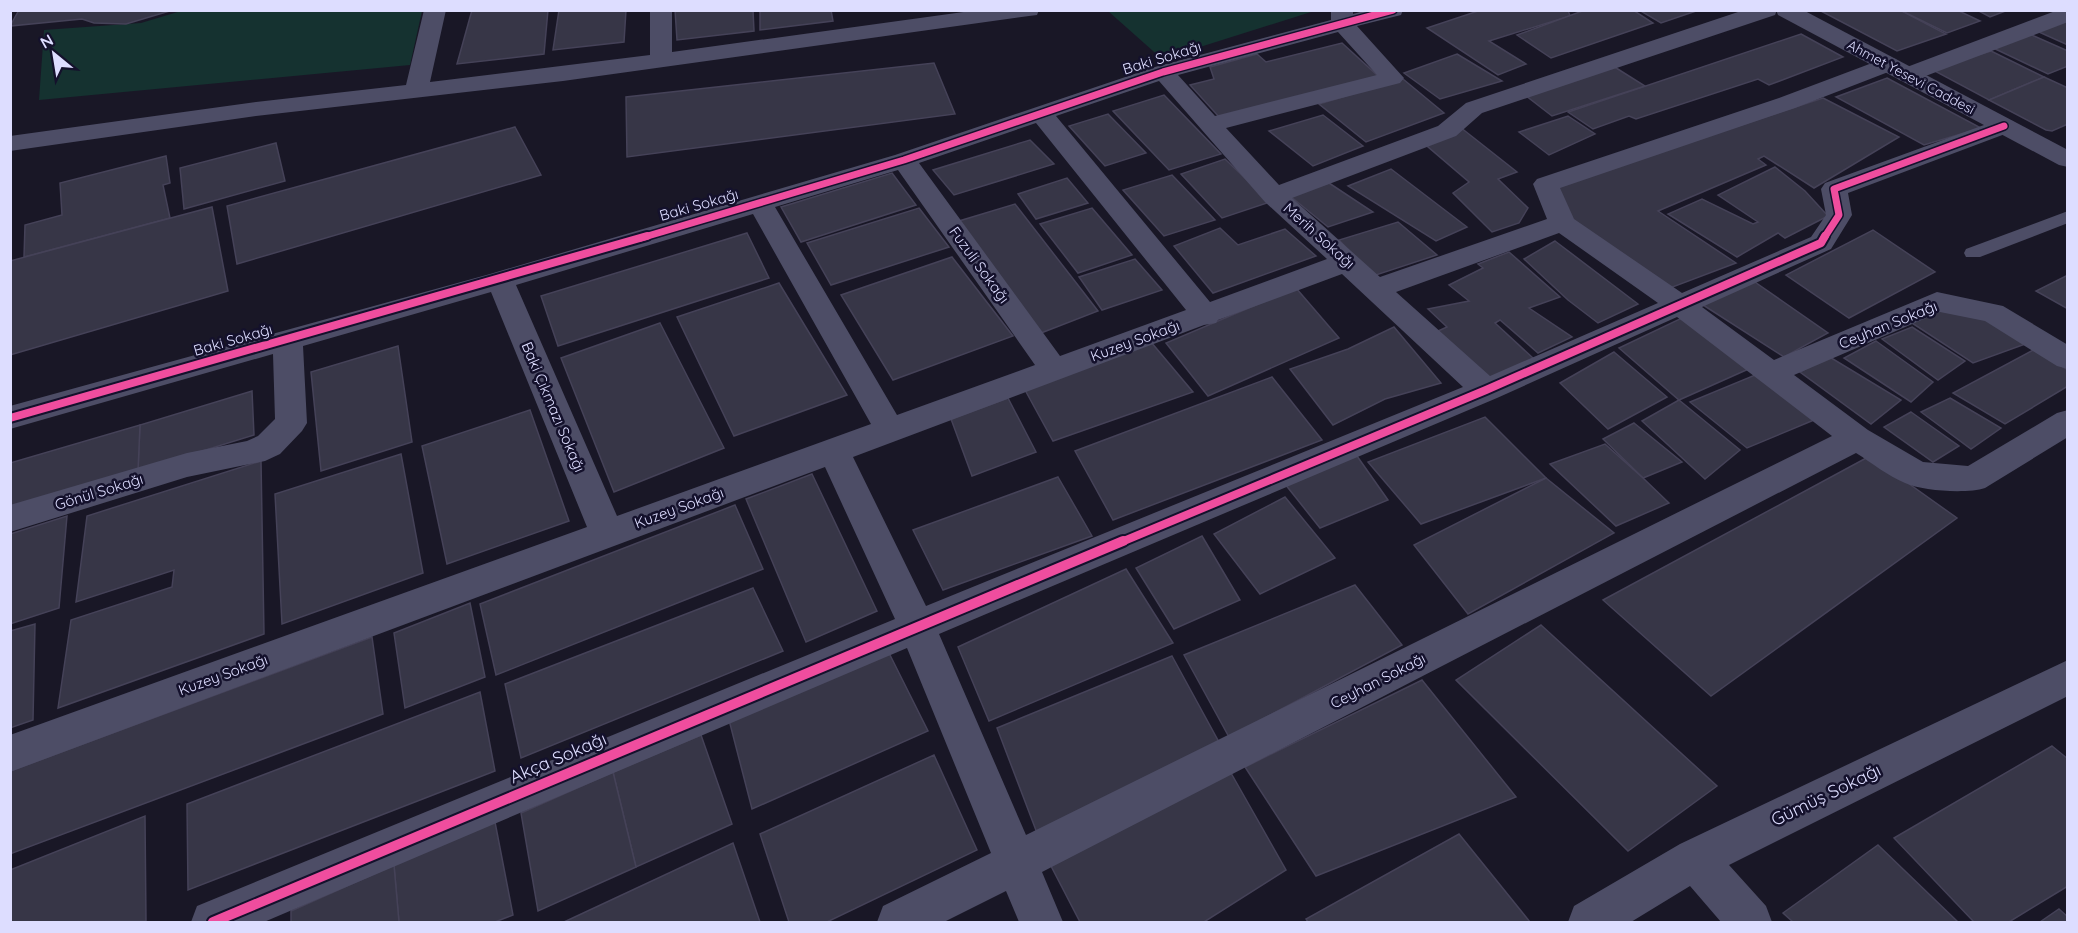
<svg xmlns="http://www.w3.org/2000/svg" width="2078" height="933" viewBox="0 0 2078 933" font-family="Quicksand,sans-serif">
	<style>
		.green { fill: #153230 }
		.building { fill: #373647; stroke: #454258; stroke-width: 1.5 }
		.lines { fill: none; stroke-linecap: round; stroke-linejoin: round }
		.service { fill: #4d4d66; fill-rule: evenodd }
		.minor { fill: #4d4d66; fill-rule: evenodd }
		.tertiary { fill: #4d4d66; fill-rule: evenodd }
		.cycleway-far2-casing { stroke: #14112c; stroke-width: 10 }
		.cycleway-far1-casing { stroke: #14112c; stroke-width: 12 }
		.cycleway-casing { stroke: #14112c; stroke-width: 14 }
		.cycleway-far2 { stroke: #ef4d9e; stroke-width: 7 }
		.cycleway-far1 { stroke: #ef4d9e; stroke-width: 8 }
		.cycleway { stroke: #ef4d9e; stroke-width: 10 }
		.labels { text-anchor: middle; stroke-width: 5; stroke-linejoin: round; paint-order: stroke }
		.far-street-label { font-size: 14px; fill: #ddf; stroke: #14112c }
		.street-label { font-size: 15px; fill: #ddf; stroke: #14112c }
		.near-street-label { font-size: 18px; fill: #ddf; stroke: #14112c }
	</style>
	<rect width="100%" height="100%" fill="#191726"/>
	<g class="green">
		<polygon points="181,11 181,10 422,11 410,65 39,100 44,30 141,23"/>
		<polygon points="1310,11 1311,12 1162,59 1108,11"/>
	</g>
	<g class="building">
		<polygon points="19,10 173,10 126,24 94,23 82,19 10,26"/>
		<polygon points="472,10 548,10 544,54 457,64"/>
		<polygon points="559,10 626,10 624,42 553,50"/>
		<polygon points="675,10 753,10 754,31 677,40"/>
		<polygon points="760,10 831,10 833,21 760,30"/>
		<polygon points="1481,10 1568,10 1570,16 1489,41 1526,64 1498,75 1427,28"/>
		<polygon points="1585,10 1633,10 1653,23 1551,58 1517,35"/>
		<polygon points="1639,10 1699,10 1661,23"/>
		<polygon points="1819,10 1900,10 1946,34 1897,51"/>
		<polygon points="1900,10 1957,10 1980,21 1947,33"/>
		<polygon points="1977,10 2008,10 1990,17"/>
		<polygon points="2068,17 2068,45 2032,29"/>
		<polygon points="2025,32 2068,51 2068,66 2048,74 1989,46"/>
		<polygon points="1801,34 1843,57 1769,85 1758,79 1636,119 1629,116 1593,129 1568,112"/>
		<polygon points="1342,43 1378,76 1220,118 1190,85 1214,79 1210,67 1257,54 1266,62"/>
		<polygon points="1991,51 2044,77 1989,100 1931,69"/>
		<polygon points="1457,54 1502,81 1440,99 1404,73"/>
		<polygon points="934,63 955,114 627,157 626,97"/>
		<polygon points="1613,66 1645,86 1552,116 1525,95"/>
		<polygon points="2044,77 2068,88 2068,124 2052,131 2046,130 1989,100"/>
		<polygon points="1887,78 1981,128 1924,145 1836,97"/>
		<polygon points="1403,79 1444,113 1366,142 1319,104"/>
		<polygon points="1164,95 1221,154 1169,170 1113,111"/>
		<polygon points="1823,98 1899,137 1814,188 1764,156 1758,159 1766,165 1658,211 1736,263 1670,288 1567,217 1552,187"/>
		<polygon points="1108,114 1146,153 1105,166 1069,126"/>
		<polygon points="1323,115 1363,146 1313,166 1269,131"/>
		<polygon points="1568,116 1595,134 1549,155 1519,132"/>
		<polygon points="515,127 541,175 237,264 227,206"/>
		<polygon points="1460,127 1517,172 1498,179 1528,208 1519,223 1492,232 1453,193 1469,182 1427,146"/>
		<polygon points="1030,140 1054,164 954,195 933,170"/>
		<polygon points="276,143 285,181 184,209 180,168"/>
		<polygon points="166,156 170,183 163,185 170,218 24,257 25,225 62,215 60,183"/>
		<polygon points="1225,159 1270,202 1222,218 1181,174"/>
		<polygon points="1775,167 1805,191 1828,216 1785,238 1778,233 1737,257 1668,214 1702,199 1753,224 1758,222 1718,195"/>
		<polygon points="1391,169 1467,227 1436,241 1348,186"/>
		<polygon points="892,173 916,205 801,242 781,207"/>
		<polygon points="1172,175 1215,220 1164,236 1123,190"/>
		<polygon points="1067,178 1088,203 1036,219 1018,194"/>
		<polygon points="1329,183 1373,212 1328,227 1290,196"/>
		<polygon points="1015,204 1098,311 1041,333 959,221"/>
		<polygon points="212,207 228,291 10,355 10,261"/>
		<polygon points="919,208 949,247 831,285 807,243"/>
		<polygon points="1092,208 1132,255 1078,273 1040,224"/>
		<polygon points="1398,222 1437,255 1373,276 1339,240"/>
		<polygon points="1220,228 1238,245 1285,229 1316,256 1213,293 1174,246"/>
		<polygon points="1873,230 1935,272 1849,318 1786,275"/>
		<polygon points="747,233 769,278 558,346 541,296"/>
		<polygon points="1555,241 1638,304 1598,323 1568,300 1524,259"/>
		<polygon points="1509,252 1560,297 1529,308 1572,337 1538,353 1500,320 1495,323 1534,359 1485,380 1438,331 1447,327 1428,309 1469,301 1449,285 1483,268 1478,264"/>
		<polygon points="952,257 1013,336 893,380 841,295"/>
		<polygon points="1135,259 1162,290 1102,310 1079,277"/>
		<polygon points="2068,275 2068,309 2036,291"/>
		<polygon points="1752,280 1828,333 1784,357 1703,305"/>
		<polygon points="779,283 847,395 734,436 677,317"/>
		<polygon points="1296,288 1339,338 1208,396 1166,343"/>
		<polygon points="1944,308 1989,315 2028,343 1973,363 1912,323"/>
		<polygon points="1686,316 1753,367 1679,400 1619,348"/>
		<polygon points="660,323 724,448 614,492 561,358"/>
		<polygon points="1394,327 1441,383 1385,399 1333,425 1290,369 1348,349"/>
		<polygon points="1912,327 1965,361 1938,380 1882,339"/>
		<polygon points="1876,341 1933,382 1911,402 1844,358"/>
		<polygon points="1151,342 1193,392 1053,441 1025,390"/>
		<polygon points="398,346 412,442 321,471 311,372"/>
		<polygon points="2035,349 2068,370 2068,386 2005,424 1953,393"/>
		<polygon points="1614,352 1667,397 1608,429 1560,383"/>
		<polygon points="1828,356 1901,400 1871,424 1800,372"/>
		<polygon points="1755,375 1814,420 1747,448 1690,402"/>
		<polygon points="1272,377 1322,440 1113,520 1075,451"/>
		<polygon points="252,391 254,435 138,471 140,425"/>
		<polygon points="1008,398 1036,452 972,476 951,419"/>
		<polygon points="1950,398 2001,428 1971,449 1921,412"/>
		<polygon points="1679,400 1740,450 1705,479 1642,421"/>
		<polygon points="530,410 569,521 447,564 422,446"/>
		<polygon points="1911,412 1959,446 1933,462 1884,427"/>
		<polygon points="1485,417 1546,478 1421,524 1368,462"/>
		<polygon points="1634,423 1682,462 1643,478 1603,439"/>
		<polygon points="140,425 138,471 10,510 10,463"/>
		<polygon points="1605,444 1643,478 1669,503 1616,526 1550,464"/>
		<polygon points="401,454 423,573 282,624 275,494"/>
		<polygon points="1357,456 1388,500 1320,528 1285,484"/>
		<polygon points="1870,456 1957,518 1711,696 1603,600"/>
		<polygon points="261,461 264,634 58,708 71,620 172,587 174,570 76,602 87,516"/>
		<polygon points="812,474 877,611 806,642 746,499"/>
		<polygon points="1058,477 1092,536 943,590 913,530"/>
		<polygon points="1546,478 1614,533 1468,614 1414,545"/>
		<polygon points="1285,497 1335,558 1260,594 1214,534"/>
		<polygon points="735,505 763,569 496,675 480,604"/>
		<polygon points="67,516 59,608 10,624 10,534"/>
		<polygon points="1202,536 1240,600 1174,629 1136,568"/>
		<polygon points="1126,569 1173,643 989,721 958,647"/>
		<polygon points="1355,585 1402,645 1229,737 1184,655"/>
		<polygon points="753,588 783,651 521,758 505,684"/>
		<polygon points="470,603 485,677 405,708 394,633"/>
		<polygon points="35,624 33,720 10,728 10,631"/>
		<polygon points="1541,625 1717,786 1628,851 1456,680"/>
		<polygon points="372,637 383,714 10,854 10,771"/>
		<polygon points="889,653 928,731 752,809 729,720"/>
		<polygon points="1172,656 1220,744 1037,833 997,728"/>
		<polygon points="1422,680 1516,797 1316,876 1245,767"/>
		<polygon points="480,692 495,771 188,890 187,804"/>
		<polygon points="701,735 732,824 636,867 613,772"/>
		<polygon points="2052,746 2068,759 2068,886 2009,922 1974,922 1894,838"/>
		<polygon points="934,755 977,850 827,922 789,922 760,834"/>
		<polygon points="613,772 636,867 538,911 521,813"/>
		<polygon points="1231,773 1286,870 1204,922 1080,922 1051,866"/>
		<polygon points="145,816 146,921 10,922 10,870"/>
		<polygon points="495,822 513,915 495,922 399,922 394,865"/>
		<polygon points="1459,834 1530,922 1308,922 1306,919"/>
		<polygon points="733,843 760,922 564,922"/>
		<polygon points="1878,845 1958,922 1793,922 1783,913"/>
		<polygon points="394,865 399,922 291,922 291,911"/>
		<polygon points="2059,909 2068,917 2068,922 2040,922"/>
	</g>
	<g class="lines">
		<polygon class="service" points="2068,211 2068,223 1980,257 1966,257 1964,253 1966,249"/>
		<g class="minor">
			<polygon points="424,10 446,10 430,82 650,55 650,10 672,10 672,52 978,10 1039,10 1037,15 1029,16 563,81 256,116 10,151 10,136 256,102 406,85"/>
			<path d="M1331 10H1353V14L1367 10H1403L1401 15 1357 26 1404 78 1400 83 1226 128 1279 185 1438 126 1466 103 1744 10H1777L1775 15 1482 113 1456 136 1292 198 1380 277 1547 219 1533 184 1537 179 1779 98 1888 57 1896 59 1899 64 1896 69 1795 108 1560 188 1574 219 1682 293 1811 237 1826 215 1821 189 1825 183 1995 121 2004 119 2013 121 2016 126 2013 131 1848 193 1852 215 1831 249 1702 307 1774 360 1937 292 2003 306 2068 345V369L2057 366 1985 321 1940 312 1794 375 1868 430 1923 462 1968 466 2057 413 2068 410V437L1985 488C1967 494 1922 491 1905 483 1888 476 1872 463 1856 453L1042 872 1063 922H1019L1006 891 944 922H877L883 906 991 853 907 648 264 922H191L197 906 895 619 825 467 10 772V735L587 527 491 292 303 346 307 423 302 431 280 454 265 461 187 477 10 532V505L187 453 247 441 258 436 275 419 273 354 10 429V406L490 274 895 155 1155 67 1331 20ZM1338 32 1377 75 1215 116 1178 75ZM1159 81 1265 202 1327 259 1210 302 1056 116ZM1036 123 1186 310 1060 356 919 163ZM898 170 1035 365 897 415 775 207ZM753 214 871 424 617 516 516 285ZM1559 233 1658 303 1490 376 1396 292ZM1342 274 1463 387 926 606 853 457 1204 325 1216 323 1218 320ZM1677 317 1832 436 1026 835 939 634 1497 398Z"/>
			<polygon points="2058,10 2068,10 2068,22 1915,80 1907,82 1899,80 1895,75 1899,70"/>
			<polygon points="2068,660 2068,696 1729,865 1766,906 1772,922 1721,922 1690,886 1631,922 1568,922 1574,906 1680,844"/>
		</g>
		<polygon class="tertiary" points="1776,10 1803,10 2068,150 2068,167 2059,165 1778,15"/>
		<defs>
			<g id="cycleway-far2">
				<polyline points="641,238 904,160 1163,72 1393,10"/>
				<polyline points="1824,238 1839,215 1834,189 2004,126"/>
			</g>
			<g id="cycleway-far1">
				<polyline points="10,418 647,236"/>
				<polyline points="1119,543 1486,390 1821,243 1825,236"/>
			</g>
			<polyline id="cycleway" points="213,922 1123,541"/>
		</defs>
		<use href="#cycleway-far2" class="cycleway-far2-casing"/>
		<use href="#cycleway-far1" class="cycleway-far1-casing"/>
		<use href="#cycleway" class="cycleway-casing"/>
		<use href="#cycleway-far2" class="cycleway-far2"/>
		<use href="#cycleway-far1" class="cycleway-far1"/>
		<use href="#cycleway" class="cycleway"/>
	</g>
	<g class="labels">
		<g class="far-street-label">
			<text transform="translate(1911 77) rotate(28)" y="5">Ahmet Yesevi Caddesi</text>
		</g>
		<g class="street-label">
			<text transform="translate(1162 58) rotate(-17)" y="5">Baki Sokağı</text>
			<text transform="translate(699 205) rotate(-16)" y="5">Baki Sokağı</text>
			<text transform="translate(1319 236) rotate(42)" y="5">Merih Sokağı</text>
			<text transform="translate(979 265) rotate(54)" y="5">Fuzuli Sokağı</text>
			<text transform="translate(1888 325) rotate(-22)" y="5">Ceyhan Sokağı</text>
			<text transform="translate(233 340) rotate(-16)" y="5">Baki Sokağı</text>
			<text transform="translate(1135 341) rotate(-20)" y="5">Kuzey Sokağı</text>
			<text transform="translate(553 407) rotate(67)" y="5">Baki Çıkmazı Sokağı</text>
			<text transform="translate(99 492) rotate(-17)" y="5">Gönül Sokağı</text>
			<text transform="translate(679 508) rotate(-20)" y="5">Kuzey Sokağı</text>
			<text transform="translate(223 675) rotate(-20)" y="5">Kuzey Sokağı</text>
			<text transform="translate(1378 681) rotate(-27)" y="5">Ceyhan Sokağı</text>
		</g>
		<g class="near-street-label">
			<text transform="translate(558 758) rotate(-23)" y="6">Akça Sokağı</text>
			<text transform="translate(1826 795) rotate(-26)" y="6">Gümüş Sokağı</text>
		</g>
	</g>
	<rect width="2078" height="933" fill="none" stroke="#ddddff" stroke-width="24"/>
	<g transform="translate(54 54) rotate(330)" stroke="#14112c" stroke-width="4.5" paint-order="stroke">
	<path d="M0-4.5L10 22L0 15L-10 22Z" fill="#ddddff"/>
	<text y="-9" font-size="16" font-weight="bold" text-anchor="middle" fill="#ddddff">N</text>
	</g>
</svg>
